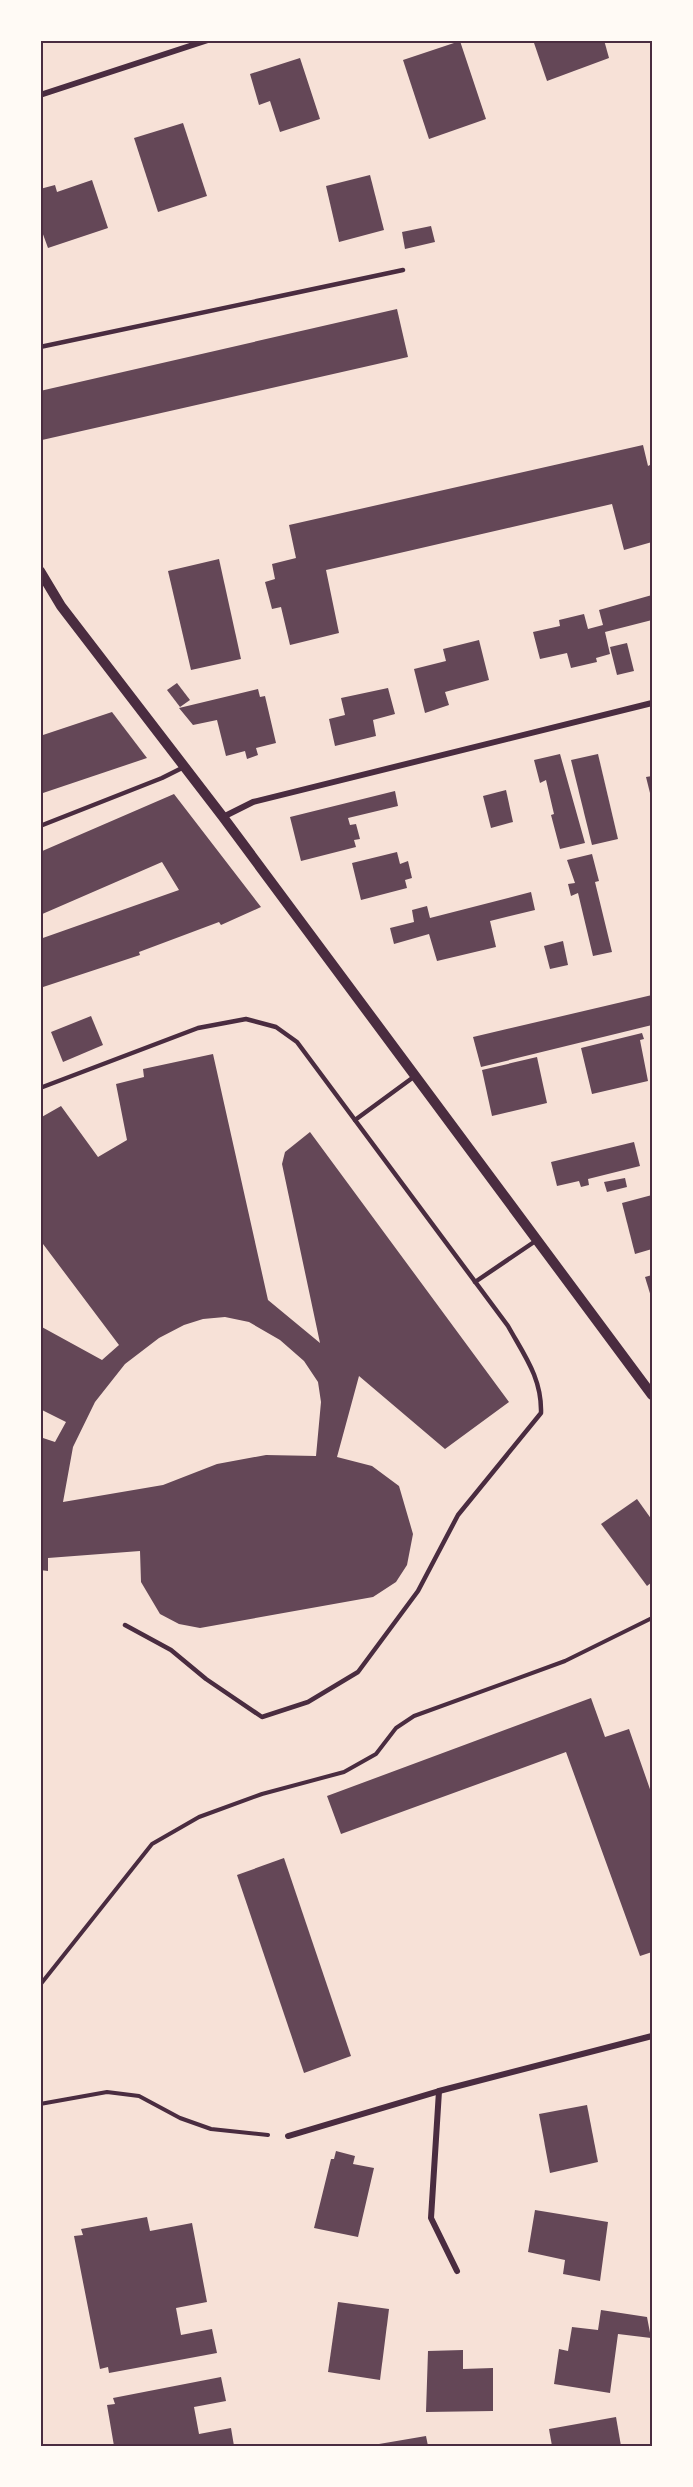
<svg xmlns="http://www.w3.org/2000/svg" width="693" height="2487" viewBox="0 0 693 2487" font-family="Rubik,sans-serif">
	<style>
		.building { fill: #644757; fill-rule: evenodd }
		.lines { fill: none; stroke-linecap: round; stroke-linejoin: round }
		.path { stroke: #4a2c40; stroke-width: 4 }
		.service { stroke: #4a2c40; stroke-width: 4.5 }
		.minor { stroke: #4a2c40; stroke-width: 6 }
		.tertiary { stroke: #4a2c40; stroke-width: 10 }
		.neatline { fill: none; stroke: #4a2c40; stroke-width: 2 }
	</style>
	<rect width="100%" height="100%" fill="#f7e1d7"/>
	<g class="building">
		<polygon points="533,40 604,40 609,58 547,81"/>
		<polygon points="460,41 486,119 429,139 403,60"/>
		<polygon points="300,58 320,119 280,132 270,101 259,105 250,74"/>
		<polygon points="183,123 207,196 158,212 134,138"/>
		<polygon points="370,175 384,230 339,242 326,186"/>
		<polygon points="92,180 108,228 48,248 40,226 40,189 55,185 57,192"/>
		<polygon points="431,226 435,242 405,249 402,232"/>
		<polygon points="397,309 408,357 42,440 40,391"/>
		<polygon points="643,445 648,466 652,464 652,542 624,550 612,504 326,570 339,633 290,645 281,607 272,609 265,582 275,579 272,564 296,558 289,525"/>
		<polygon points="219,559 241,659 191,670 168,571"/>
		<polygon points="652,595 652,620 605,632 610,654 596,658 597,662 571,668 567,653 540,659 533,632 560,626 559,620 584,614 588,629 603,625 599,610"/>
		<polygon points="479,640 489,680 445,692 449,705 425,713 414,669 446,661 443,649"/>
		<polygon points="627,643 634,671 617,675 610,647"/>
		<polygon points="177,683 190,700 180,707 167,690"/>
		<polygon points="388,688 395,714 373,720 376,736 335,746 329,719 345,715 341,698"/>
		<polygon points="258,689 260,697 265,696 276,743 256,748 258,755 247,759 245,751 226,756 217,720 193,725 179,708"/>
		<polygon points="112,712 147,758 40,794 40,736"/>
		<polygon points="560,754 585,843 560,849 551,815 554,814 546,780 540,783 534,760"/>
		<polygon points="598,754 618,839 592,845 571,760"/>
		<polygon points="652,776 652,801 646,777"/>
		<polygon points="506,790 513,822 491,828 483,796"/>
		<polygon points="395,791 398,806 348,818 350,825 356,824 360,839 354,840 356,847 301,861 290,817"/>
		<polygon points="174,794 261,907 221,925 219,922 139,952 140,955 40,988 40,939 179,890 162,862 40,915 40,852"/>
		<polygon points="397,852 400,864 408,861 412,878 405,880 407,888 361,900 352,863"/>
		<polygon points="592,854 599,881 595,882 612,952 593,956 578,893 571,896 568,884 575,883 567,860"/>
		<polygon points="531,892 535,910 490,921 496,947 437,961 429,934 394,944 390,928 414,922 412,910 427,906 430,918"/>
		<polygon points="563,941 568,965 550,969 544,946"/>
		<polygon points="652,995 652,1025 481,1067 473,1037"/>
		<polygon points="91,1016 103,1045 63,1062 51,1032"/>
		<polygon points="642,1033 644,1039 640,1040 648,1081 592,1094 581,1048"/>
		<path d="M213 1054 268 1300 320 1343 282 1164 285 1152 310 1132 509 1402 445 1449 359 1376 337 1457 372 1466 399 1486 413 1534 407 1565 396 1582 373 1597 200 1628 179 1624 160 1614 141 1582 140 1551 48 1558V1571L40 1570V1437L55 1442 66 1422 40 1409V1326L102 1360 119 1345 40 1240V1118L61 1106 98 1157 127 1140 116 1084 144 1077 143 1069ZM225 1317 249 1322 280 1340 304 1361 318 1382 321 1402 316 1456 266 1455 217 1464 163 1485 63 1502 73 1447 95 1402 125 1364 159 1338 184 1325 203 1319Z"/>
		<polygon points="537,1057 547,1103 492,1116 482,1070"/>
		<polygon points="634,1142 640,1166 588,1179 589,1185 581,1187 579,1181 557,1186 551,1162"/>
		<polygon points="625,1178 627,1187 607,1192 604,1182"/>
		<polygon points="652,1195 652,1249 635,1254 622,1203"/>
		<polygon points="652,1275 652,1300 645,1277"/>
		<polygon points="637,1499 652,1520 652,1582 647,1586 601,1524"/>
		<polygon points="591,1698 605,1737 629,1729 652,1795 652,1952 640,1956 566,1752 341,1834 327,1796"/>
		<polygon points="284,1858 351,2056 304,2073 237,1875"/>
		<polygon points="587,2105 598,2162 550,2173 539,2114"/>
		<polygon points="336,2151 355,2156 353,2164 374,2168 358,2237 314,2228 331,2159 334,2159"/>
		<polygon points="535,2210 608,2222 600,2281 563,2274 565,2260 528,2252"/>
		<polygon points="147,2217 150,2231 192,2223 207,2302 176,2308 181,2335 212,2329 217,2353 109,2373 108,2367 100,2369 74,2236 83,2235 81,2229"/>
		<polygon points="338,2302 389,2309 380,2380 328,2372"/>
		<polygon points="601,2310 647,2317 651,2338 618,2334 610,2393 554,2384 559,2349 568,2351 572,2327 598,2330"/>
		<polygon points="463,2350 463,2369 493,2368 493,2411 426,2412 428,2351"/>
		<polygon points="221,2377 226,2401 194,2407 199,2434 231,2428 234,2446 114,2446 107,2405 115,2404 113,2398"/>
		<polygon points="616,2417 621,2446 552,2446 549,2429"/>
		<polygon points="426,2436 428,2446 380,2446 379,2444"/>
	</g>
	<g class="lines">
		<g class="path">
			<polyline points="40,1985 152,1844 199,1817 262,1794 344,1772 376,1754 396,1728 414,1716 565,1661 652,1618"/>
			<polyline points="40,2104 107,2092 139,2096 180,2118 211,2129 268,2135"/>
		</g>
		<g class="service">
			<polyline points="40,347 403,270"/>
			<polyline points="40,826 162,778 184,767"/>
			<path d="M40 1088 198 1028 246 1019 276 1027 297 1042 508 1326C524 1355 542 1378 541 1413L458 1515 418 1591 358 1672 308 1702 262 1717 206 1679 171 1650 125 1625"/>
			<polyline points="355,1120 415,1076"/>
			<polyline points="475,1282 537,1240"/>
		</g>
		<g class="minor">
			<polyline points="40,95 208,40"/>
			<polyline points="223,817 253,802 652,703"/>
			<polyline points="439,2091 431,2218 457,2271"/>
			<polyline points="288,2136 439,2091 652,2036"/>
		</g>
		<polyline class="tertiary" points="40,571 61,606 223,817 652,1395"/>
	</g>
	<rect width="693" height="2487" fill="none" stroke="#fffaf5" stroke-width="84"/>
	<rect x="42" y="42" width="609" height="2403" class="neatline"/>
</svg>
